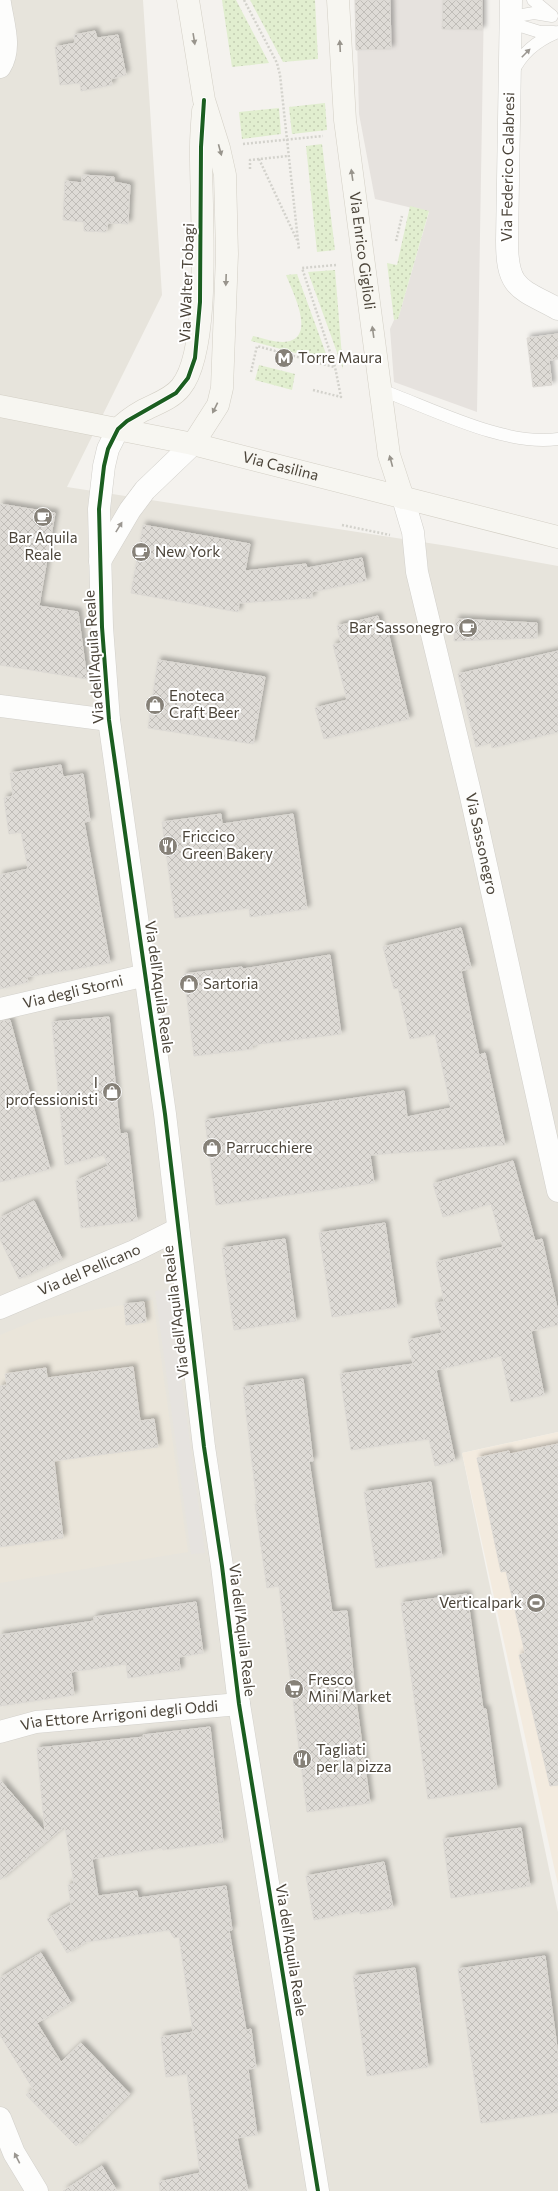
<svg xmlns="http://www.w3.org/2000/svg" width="558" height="2191" viewBox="0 0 558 2191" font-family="Commissioner,sans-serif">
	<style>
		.residential { fill: #e7e4dc }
		.commercial { fill: #f3ebdf }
		.industrial { fill: #e6e2de }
		.education { fill: #eae5da }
		.grass { fill: url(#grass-dots) }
		.parking { fill: #e6e3df }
		.building { fill: url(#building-cross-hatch); stroke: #dcd9d4; filter: url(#shadow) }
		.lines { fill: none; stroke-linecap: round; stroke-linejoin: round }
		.lane-casing { stroke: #d2d0cb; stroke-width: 13 }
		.street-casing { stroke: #d2d0cb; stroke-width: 23 }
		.secondary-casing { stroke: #d3cfc5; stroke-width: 23 }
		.path { stroke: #d3d2cc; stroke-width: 2.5; stroke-dasharray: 2 2; stroke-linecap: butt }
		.lane { stroke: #fdfdfc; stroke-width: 12 }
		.street { stroke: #fdfdfc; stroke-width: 22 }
		.secondary { stroke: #f7f6f1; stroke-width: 22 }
		.cycleway-casing { stroke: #fff; stroke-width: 6 }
		.cycleway { stroke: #1b5e20; stroke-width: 4 }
		.oneway { fill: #98948c }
		.oneway2 { fill: #9b9791 }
		.labels { text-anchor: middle; stroke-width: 4; stroke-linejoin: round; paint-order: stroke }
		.street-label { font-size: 15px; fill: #4b4439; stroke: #fff }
		.poi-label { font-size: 15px; fill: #4b4439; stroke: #fff; text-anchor: start }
	</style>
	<defs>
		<pattern id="grass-dots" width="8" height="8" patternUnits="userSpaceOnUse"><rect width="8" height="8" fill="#e1eecf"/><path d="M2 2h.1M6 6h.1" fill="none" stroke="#c3cdb2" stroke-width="1.8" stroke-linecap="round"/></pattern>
		<pattern id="building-cross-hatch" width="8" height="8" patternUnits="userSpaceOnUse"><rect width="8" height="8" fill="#dedbd6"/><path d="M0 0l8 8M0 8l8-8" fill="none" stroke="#c0bdb8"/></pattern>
		<filter id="shadow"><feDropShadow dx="3.5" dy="-3.5" stdDeviation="2" flood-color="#0004"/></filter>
	</defs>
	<rect width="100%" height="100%" fill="#f4f2ee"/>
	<polygon class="residential" points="0,0 143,0 162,295 67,487 448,546 558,566 558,1432 462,1453 558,1912 558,2191 0,2191"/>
	<polygon class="commercial" points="558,1432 558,1885 462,1453"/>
	<polygon class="industrial" points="356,0 484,0 477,412 394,382 390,329 394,320 398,319 429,212 375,199 359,114"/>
	<polygon class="education" points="153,1300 188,1552 0,1583 0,1335 39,1319"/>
	<g class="grass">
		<polygon points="222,0 236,0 269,63 232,67"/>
		<polygon points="250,0 315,0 318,59 283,62"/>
		<polygon points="325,103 327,130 292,134 289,107"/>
		<polygon points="279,108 281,134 242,139 239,112"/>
		<polygon points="322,144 335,250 317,252 306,146"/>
		<polygon points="410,206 429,211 398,319 394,320 387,263 397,265"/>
		<polygon points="335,270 343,369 308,272"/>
		<path d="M297 274 329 362 251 341 253 336C262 338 274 342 283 342 319 341 292 291 286 275Z"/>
		<polygon points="259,365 295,374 292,390 255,380"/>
	</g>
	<polygon class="parking" points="169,1289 205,1553 191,1554 155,1291"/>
	<g class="building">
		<polygon points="355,0 390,0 391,49 356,50"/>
		<polygon points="443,0 482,0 482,30 442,29"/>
		<polygon points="95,31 97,38 118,35 126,75 111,79 112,85 81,91 80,83 60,85 55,47 75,43 74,35"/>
		<polygon points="82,175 114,177 114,182 130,185 128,224 108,223 106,232 84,231 84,222 63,220 65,181 82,183"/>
		<polygon points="558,334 558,359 549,360 552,385 533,387 527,338"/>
		<polygon points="0,504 55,513 39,606 78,612 87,679 0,665"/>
		<polygon points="143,525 250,544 245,571 306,564 307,568 362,558 366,581 312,592 312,598 239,603 238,612 131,593"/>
		<polygon points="378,616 382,634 388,632 409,719 324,739 315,708 347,700 333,645 341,643 337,626"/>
		<polygon points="456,619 537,623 537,638 454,641"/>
		<polygon points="558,651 558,732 492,748 491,743 476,747 458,674"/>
		<polygon points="158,660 265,677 253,744 148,728"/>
		<polygon points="61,765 63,777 83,774 90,821 84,822 110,963 27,977 28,982 0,989 0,875 28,869 21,832 9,834 4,798 13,796 10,773"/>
		<polygon points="221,814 222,824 293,814 307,909 250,917 249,908 175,918 162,822"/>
		<polygon points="461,928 471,968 461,971 479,1055 485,1053 505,1145 370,1155 374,1183 216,1205 205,1120 404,1091 407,1117 451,1108 435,1034 410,1039 398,988 394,989 383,947"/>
		<polygon points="330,955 341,1034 252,1045 252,1049 194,1056 184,974 242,967 243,969"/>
		<polygon points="109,1017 120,1134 127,1133 137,1221 81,1228 76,1181 108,1166 104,1155 65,1165 52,1022"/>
		<polygon points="10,1020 50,1169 0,1182 0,1021"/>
		<polygon points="513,1161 535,1241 542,1239 558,1312 558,1325 531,1331 544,1395 511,1402 501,1356 436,1370 455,1461 435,1466 429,1439 351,1450 340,1374 413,1364 408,1340 442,1333 435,1303 444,1302 436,1262 503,1247 491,1204 443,1217 433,1184"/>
		<polygon points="34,1201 62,1259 19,1279 0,1239 0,1218"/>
		<polygon points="385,1223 397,1307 332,1317 319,1233"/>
		<polygon points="285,1239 296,1321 234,1330 222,1248"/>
		<polygon points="144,1302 146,1322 126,1325 124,1304"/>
		<polygon points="133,1367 140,1421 154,1419 158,1447 54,1461 63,1538 0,1547 0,1386 7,1385 5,1374 46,1368 47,1378"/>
		<polygon points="303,1379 313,1461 309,1461 332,1612 347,1611 355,1693 370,1803 307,1812 279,1586 267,1588 255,1504 257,1504 243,1387"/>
		<polygon points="558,1444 558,1785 550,1786 519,1655 525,1653 506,1571 501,1572 477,1458 509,1451 510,1454"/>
		<polygon points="431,1482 442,1557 376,1568 364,1492"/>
		<polygon points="467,1594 483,1709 486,1709 497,1789 428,1799 401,1603"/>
		<polygon points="196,1602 203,1653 179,1657 180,1670 128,1678 126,1664 71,1672 74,1695 0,1706 0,1635 94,1621 94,1617"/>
		<polygon points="210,1727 223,1842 163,1850 162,1848 92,1859 98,1896 137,1891 138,1898 226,1886 232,1930 229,1930 246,2030 251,2029 256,2068 248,2069 257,2135 237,2138 248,2191 160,2191 159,2182 200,2173 187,2074 166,2077 161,2037 193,2032 179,1937 174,1938 169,1930 86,1942 67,1953 47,1919 71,1905 68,1885 74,1884 65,1826 0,1880 0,1780 45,1832 37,1748 144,1737 143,1735"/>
		<polygon points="521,1828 530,1886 451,1898 443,1839"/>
		<polygon points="384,1862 393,1908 360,1914 360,1911 314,1920 306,1876"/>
		<polygon points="41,1953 71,2003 37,2023 61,2062 81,2043 130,2094 76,2146 26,2095 33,2089 0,2035 0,1978"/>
		<polygon points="545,1956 558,2055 558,2112 481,2123 458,1969"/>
		<polygon points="415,1968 428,2067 367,2076 353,1976"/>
		<polygon points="102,2166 117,2191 63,2191"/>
	</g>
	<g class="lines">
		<defs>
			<g id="lane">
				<polyline points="533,0 551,15"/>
				<polyline points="511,17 534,13 552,16"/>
				<polyline points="511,23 540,32 554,32"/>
				<path d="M513 72C522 52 538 40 558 32"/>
				<path d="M381 390C431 408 505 447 558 439"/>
			</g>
			<g id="street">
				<path d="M511 0 507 241C507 289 519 288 558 309"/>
				<path d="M0 3C3 24 12 48 0 67"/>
				<polyline points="118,429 108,449 104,466 99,509 102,627 109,720 165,1114 204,1447 222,1566 239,1704 318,2191"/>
				<path id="s1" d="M403 498 413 532 417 572 470 792 558 1191"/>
				<polyline points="100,561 130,510 145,490 193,444"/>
				<polyline points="0,706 109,720"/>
				<path id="s2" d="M0 1009 146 975"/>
				<path id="s3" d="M0 1308 134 1251 178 1229"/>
				<path id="s4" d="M0 1732 36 1722 239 1704"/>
				<polyline points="0,2118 14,2153 37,2191"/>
			</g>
			<g id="secondary">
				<polyline points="188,0 204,100 219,148 225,175 227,254 222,388 218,405 193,444"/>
				<path id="s5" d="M338 0 345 120 389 455 403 498"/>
				<path id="s6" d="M0 406 193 444 558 537"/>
				<path d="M118 429C125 422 133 416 142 411 155 404 172 399 181 387 213 347 200 202 201 147 201 135 202 123 203 111"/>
			</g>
		</defs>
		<use href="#lane" class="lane-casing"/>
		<use href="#street" class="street-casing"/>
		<use href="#secondary" class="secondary-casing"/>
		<g class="path">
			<polyline points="244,0 277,63 280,75 299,250"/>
			<polyline points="243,144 323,136"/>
			<polyline points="259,159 297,240"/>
			<polyline points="250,169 250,160 288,156"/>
			<polyline points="396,241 402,216"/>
			<polyline points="251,372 257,346 334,367"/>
			<polyline points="313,390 341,397 335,367 302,268 336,265"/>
			<polyline points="342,525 390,535"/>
		</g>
		<use href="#lane" class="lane"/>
		<use href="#street" class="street"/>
		<use href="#secondary" class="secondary"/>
		<defs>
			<polyline id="cycleway" points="204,100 201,147 200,302 195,358 188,378 176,393 127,421 118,429 108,449 104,466 99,509 102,627 109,720 165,1114 204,1447 222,1566 239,1704 318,2191"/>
		</defs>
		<use href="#cycleway" class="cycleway-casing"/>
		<use href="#cycleway" class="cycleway"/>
	</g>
	<defs><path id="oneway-solid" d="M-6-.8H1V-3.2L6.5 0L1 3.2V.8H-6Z"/></defs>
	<g class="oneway">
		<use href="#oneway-solid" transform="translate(194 39) rotate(81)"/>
		<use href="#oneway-solid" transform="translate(340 46) rotate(-93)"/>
		<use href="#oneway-solid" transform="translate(220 150) rotate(75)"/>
		<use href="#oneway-solid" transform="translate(352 175) rotate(-98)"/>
		<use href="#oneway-solid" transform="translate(226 280) rotate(92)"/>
		<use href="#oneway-solid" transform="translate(373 332) rotate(-98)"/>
		<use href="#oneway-solid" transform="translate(215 408) rotate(116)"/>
		<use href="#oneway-solid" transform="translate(391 461) rotate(-105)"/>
	</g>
	<g class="oneway2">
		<use href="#oneway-solid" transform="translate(526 53) rotate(-45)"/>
		<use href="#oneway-solid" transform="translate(119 527) rotate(-58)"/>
		<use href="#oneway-solid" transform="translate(17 2158) rotate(-117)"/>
	</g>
	<defs>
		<symbol id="metro-disc" viewBox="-11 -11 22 22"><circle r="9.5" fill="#868178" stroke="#fff"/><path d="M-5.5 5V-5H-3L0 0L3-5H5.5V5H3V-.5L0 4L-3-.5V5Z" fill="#fff"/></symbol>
		<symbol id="cafe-disc" viewBox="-11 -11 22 22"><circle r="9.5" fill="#868178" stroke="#fff"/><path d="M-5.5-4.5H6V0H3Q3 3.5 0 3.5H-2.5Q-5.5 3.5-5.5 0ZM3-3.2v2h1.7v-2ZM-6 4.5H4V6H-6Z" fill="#fff"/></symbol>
		<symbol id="shop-disc" viewBox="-11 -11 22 22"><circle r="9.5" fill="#868178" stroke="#fff"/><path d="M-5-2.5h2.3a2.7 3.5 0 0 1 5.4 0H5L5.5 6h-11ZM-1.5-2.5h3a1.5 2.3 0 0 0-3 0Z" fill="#fff"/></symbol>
		<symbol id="restaurant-disc" viewBox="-11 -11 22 22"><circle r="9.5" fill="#868178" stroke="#fff"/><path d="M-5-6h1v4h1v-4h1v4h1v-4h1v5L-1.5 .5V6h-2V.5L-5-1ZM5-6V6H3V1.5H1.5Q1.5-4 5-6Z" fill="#fff"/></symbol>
		<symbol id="stadium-disc" viewBox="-11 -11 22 22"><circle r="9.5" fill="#868178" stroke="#fff"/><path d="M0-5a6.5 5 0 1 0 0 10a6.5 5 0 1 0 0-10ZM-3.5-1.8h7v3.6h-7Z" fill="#fff"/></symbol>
		<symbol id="supermarket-disc" viewBox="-11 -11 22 22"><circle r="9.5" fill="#868178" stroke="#fff"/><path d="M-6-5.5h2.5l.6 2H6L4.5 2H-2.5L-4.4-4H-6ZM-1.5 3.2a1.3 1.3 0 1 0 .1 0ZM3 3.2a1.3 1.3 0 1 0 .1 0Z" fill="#fff"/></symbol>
	</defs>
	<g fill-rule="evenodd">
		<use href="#metro-disc" x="273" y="347" width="22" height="22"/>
		<use href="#cafe-disc" x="32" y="506" width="22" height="22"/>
		<use href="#cafe-disc" x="130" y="541" width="22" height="22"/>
		<use href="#cafe-disc" x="457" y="617" width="22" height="22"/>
		<use href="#shop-disc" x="144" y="694" width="22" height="22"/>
		<use href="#restaurant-disc" x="157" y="835" width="22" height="22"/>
		<use href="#shop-disc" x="178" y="973" width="22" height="22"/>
		<use href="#shop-disc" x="101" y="1081" width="22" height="22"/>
		<use href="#shop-disc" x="201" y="1137" width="22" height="22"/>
		<use href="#stadium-disc" x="525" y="1592" width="22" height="22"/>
		<use href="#supermarket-disc" x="283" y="1678" width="22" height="22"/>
		<use href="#restaurant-disc" x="291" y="1748" width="22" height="22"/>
	</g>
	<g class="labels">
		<g class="street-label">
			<text transform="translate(508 167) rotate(-89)" y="5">Via Federico Calabresi</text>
			<text dy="5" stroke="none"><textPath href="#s5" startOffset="252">Via Enrico Giglioli</textPath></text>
			<text transform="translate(187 283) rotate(-88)" y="5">Via Walter Tobagi</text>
			<text dy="5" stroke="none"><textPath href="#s6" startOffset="287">Via Casilina</textPath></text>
			<text transform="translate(94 657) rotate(-94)" y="5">Via dell'Aquila Reale</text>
			<text dy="5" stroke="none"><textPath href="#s1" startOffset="355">Via Sassonegro</textPath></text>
			<text transform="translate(159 987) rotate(82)" y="5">Via dell'Aquila Reale</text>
			<text dy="5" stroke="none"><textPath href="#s2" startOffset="75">Via degli Storni</textPath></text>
			<text dy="5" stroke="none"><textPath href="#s3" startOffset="97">Via del Pellicano</textPath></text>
			<text transform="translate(176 1312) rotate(-97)" y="5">Via dell'Aquila Reale</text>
			<text transform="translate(242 1630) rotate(83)" y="5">Via dell'Aquila Reale</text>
			<text dy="5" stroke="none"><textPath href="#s4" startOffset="121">Via Ettore Arrigoni degli Oddi</textPath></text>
			<text transform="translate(291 1950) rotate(81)" y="5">Via dell'Aquila Reale</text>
		</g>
		<g class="poi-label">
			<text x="298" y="363">Torre Maura</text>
			<text x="43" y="543" text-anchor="middle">Bar Aquila<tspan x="43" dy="17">Reale</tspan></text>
			<text x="155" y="557">New York</text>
			<text x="454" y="633" text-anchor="end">Bar Sassonegro</text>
			<text x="169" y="701">Enoteca<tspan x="169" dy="17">Craft Beer</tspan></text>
			<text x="182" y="842">Friccico<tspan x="182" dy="17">Green Bakery</tspan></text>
			<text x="203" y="989">Sartoria</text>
			<text x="98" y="1088" text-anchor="end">I<tspan x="98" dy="17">professionisti</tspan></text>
			<text x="226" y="1153">Parrucchiere</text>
			<text x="522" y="1608" text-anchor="end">Verticalpark</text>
			<text x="308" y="1685">Fresco<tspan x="308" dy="17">Mini Market</tspan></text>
			<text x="316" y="1755">Tagliati<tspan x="316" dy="17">per la pizza</tspan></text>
		</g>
	</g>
</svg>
